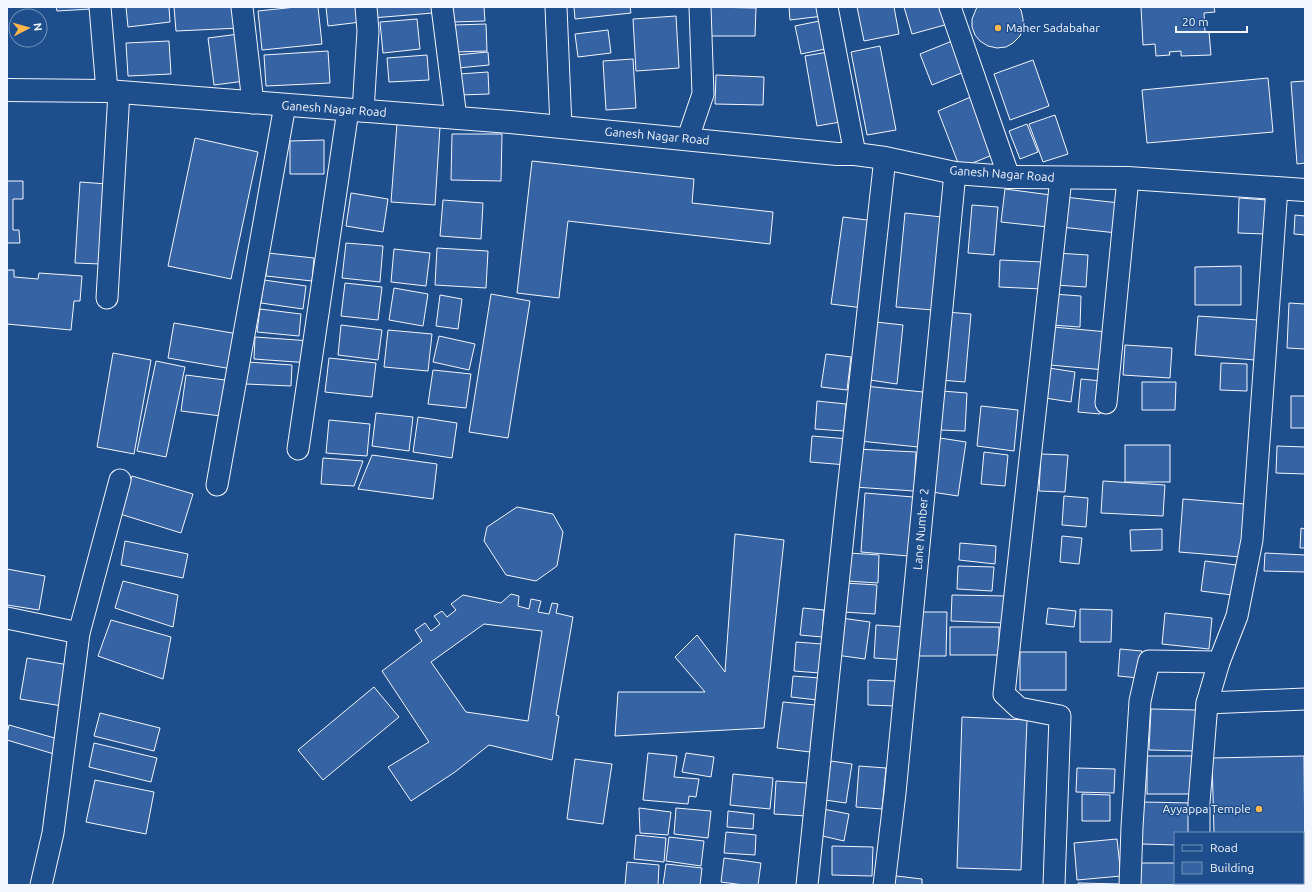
<svg xmlns="http://www.w3.org/2000/svg" width="1312" height="892" viewBox="0 0 1312 892" font-family="Ubuntu,sans-serif">
	<style>
		.building { fill: #3563a3; stroke: #f2f6ff; fill-rule: evenodd }
		.lines { fill: none; stroke-linecap: round; stroke-linejoin: round }
		.street-casing { stroke: #f2f6ff; stroke-width: 23 }
		.secondary-casing { stroke: #f2f6ff; stroke-width: 24 }
		.street { stroke: #1f4e8c; stroke-width: 21 }
		.secondary { stroke: #1f4e8c; stroke-width: 22 }
		.poi-dot { fill: #ffb74d; stroke: #1f4e8c; stroke-width: 1.5 }
		.labels { text-anchor: middle; stroke-width: 3; stroke-linejoin: round; paint-order: stroke }
		.poi-label { font-size: 12px; fill: #f2f6ff; stroke: #1f4e8c; text-anchor: start }
		.street-label { font-size: 12px; fill: #f2f6ff; stroke: #1f4e8c }
	</style>
	<rect width="100%" height="100%" fill="#1f4e8c"/>
	<g class="building">
		<polygon points="56,7 91,7 91,9 57,11"/>
		<polygon points="126,7 169,7 170,22 128,27"/>
		<polygon points="174,7 238,7 240,28 176,31"/>
		<polygon points="296,7 318,7 322,44 262,50 258,11"/>
		<polygon points="326,7 359,7 361,22 328,26"/>
		<polygon points="371,7 432,7 433,13 372,18"/>
		<polygon points="453,7 484,7 485,21 453,22"/>
		<polygon points="574,7 630,7 631,13 575,19"/>
		<polygon points="707,7 756,8 755,36 707,36"/>
		<polygon points="789,7 822,7 823,16 790,20"/>
		<polygon points="857,7 894,7 899,34 864,41"/>
		<polygon points="904,7 948,7 952,23 912,34"/>
		<polygon points="977,7 1018,7 1021,10 1023,19 1023,28 1020,36 1013,43 1006,47 997,48 988,46 980,41 975,35 972,27 972,19"/>
		<polygon points="1141,7 1214,7 1215,12 1204,13 1205,32 1209,32 1211,55 1181,56 1181,51 1169,52 1170,55 1156,56 1155,44 1143,45"/>
		<polygon points="676,16 679,68 636,71 633,19"/>
		<polygon points="417,19 420,49 383,53 380,22"/>
		<polygon points="824,20 830,48 801,54 795,26"/>
		<polygon points="486,24 487,51 455,52 454,25"/>
		<polygon points="608,30 611,53 578,57 575,34"/>
		<polygon points="239,34 245,81 214,85 208,38"/>
		<polygon points="169,41 171,74 128,76 126,43"/>
		<polygon points="952,41 964,72 932,85 920,54"/>
		<polygon points="880,46 896,130 867,135 851,52"/>
		<polygon points="328,51 330,83 266,86 264,55"/>
		<polygon points="834,51 846,121 817,126 805,56"/>
		<polygon points="488,52 489,65 458,68 456,55"/>
		<polygon points="427,55 429,80 389,82 387,58"/>
		<polygon points="633,59 636,108 606,110 603,61"/>
		<polygon points="1033,60 1049,106 1010,120 994,74"/>
		<polygon points="488,72 489,94 459,95 459,74"/>
		<polygon points="716,75 764,77 763,105 715,104"/>
		<polygon points="1268,78 1273,132 1147,143 1142,90"/>
		<polygon points="1305,81 1305,163 1297,164 1291,82"/>
		<polygon points="973,96 995,154 960,168 938,111"/>
		<polygon points="1055,115 1068,154 1043,162 1029,124"/>
		<polygon points="397,123 440,127 435,205 391,202"/>
		<polygon points="1027,124 1038,152 1020,159 1009,131"/>
		<polygon points="452,134 502,134 501,181 451,180"/>
		<polygon points="195,138 258,152 231,279 168,266"/>
		<polygon points="324,140 324,174 290,174 290,141"/>
		<polygon points="532,161 694,179 692,203 773,212 770,244 568,221 559,298 517,293"/>
		<polygon points="7,181 23,181 23,199 13,199 13,230 19,230 20,243 7,243"/>
		<polygon points="80,182 107,184 101,264 75,263"/>
		<polygon points="1005,189 1051,195 1048,227 1001,222"/>
		<polygon points="351,193 388,199 383,232 346,226"/>
		<polygon points="1064,197 1120,203 1117,233 1061,227"/>
		<polygon points="1239,198 1267,200 1265,234 1238,233"/>
		<polygon points="443,200 483,203 481,239 440,236"/>
		<polygon points="972,205 998,207 994,255 968,253"/>
		<polygon points="905,213 942,217 933,310 896,307"/>
		<polygon points="1295,215 1305,216 1305,235 1294,234"/>
		<polygon points="843,217 875,221 863,308 831,304"/>
		<polygon points="346,243 383,246 380,282 342,278"/>
		<polygon points="437,248 488,251 486,288 435,285"/>
		<polygon points="394,249 430,253 426,286 391,282"/>
		<polygon points="268,253 314,258 312,281 266,276"/>
		<polygon points="1057,253 1088,255 1086,287 1055,285"/>
		<polygon points="1000,260 1043,262 1042,289 999,287"/>
		<polygon points="1241,266 1241,305 1195,305 1195,267"/>
		<polygon points="7,270 14,270 14,277 38,279 39,273 82,276 80,301 74,301 71,330 7,324"/>
		<polygon points="264,280 306,286 303,309 261,303"/>
		<polygon points="345,283 382,287 378,320 341,316"/>
		<polygon points="394,288 428,294 423,326 389,320"/>
		<polygon points="491,294 530,301 508,438 469,432"/>
		<polygon points="1053,294 1081,296 1080,327 1051,325"/>
		<polygon points="440,295 462,299 458,329 436,326"/>
		<polygon points="1289,303 1305,304 1305,349 1287,348"/>
		<polygon points="260,309 301,314 299,336 257,332"/>
		<polygon points="946,312 971,314 965,382 940,380"/>
		<polygon points="1198,316 1258,320 1255,360 1195,355"/>
		<polygon points="876,322 903,325 897,384 870,380"/>
		<polygon points="174,323 238,334 232,369 168,358"/>
		<polygon points="341,325 382,330 378,360 338,355"/>
		<polygon points="1053,327 1108,332 1105,370 1050,365"/>
		<polygon points="388,330 432,334 428,371 384,367"/>
		<polygon points="439,336 475,344 469,370 433,362"/>
		<polygon points="255,337 311,341 310,363 254,359"/>
		<polygon points="1125,345 1172,348 1170,378 1123,375"/>
		<polygon points="113,353 151,360 134,454 97,447"/>
		<polygon points="826,354 851,357 847,390 821,387"/>
		<polygon points="329,358 376,363 372,397 325,392"/>
		<polygon points="156,361 185,367 166,457 137,451"/>
		<polygon points="247,362 292,365 291,386 246,384"/>
		<polygon points="1221,363 1247,364 1247,391 1220,390"/>
		<polygon points="1049,368 1075,372 1071,402 1045,398"/>
		<polygon points="433,370 471,374 466,408 428,404"/>
		<polygon points="186,375 225,380 221,416 181,411"/>
		<polygon points="1081,379 1102,381 1100,414 1078,412"/>
		<polygon points="1142,382 1176,382 1175,410 1142,410"/>
		<polygon points="865,386 923,392 918,447 860,441"/>
		<polygon points="942,391 967,393 965,431 940,430"/>
		<rect x="1291" y="396" width="14" height="32"/>
		<polygon points="817,401 846,404 844,431 815,429"/>
		<polygon points="981,406 1018,410 1014,451 977,446"/>
		<polygon points="376,413 413,417 409,451 372,446"/>
		<polygon points="418,417 457,423 452,458 413,452"/>
		<polygon points="329,420 370,424 367,456 326,453"/>
		<polygon points="812,436 849,439 847,465 810,462"/>
		<polygon points="940,438 966,442 958,496 932,492"/>
		<rect x="1125" y="445" width="45" height="37"/>
		<polygon points="1277,446 1305,447 1305,474 1276,473"/>
		<polygon points="856,449 916,452 914,491 854,487"/>
		<polygon points="984,452 1008,455 1005,486 981,484"/>
		<polygon points="1041,454 1068,455 1065,492 1039,491"/>
		<polygon points="372,455 437,464 433,499 358,489"/>
		<polygon points="323,458 363,461 354,486 321,484"/>
		<polygon points="132,476 193,494 181,533 120,514"/>
		<polygon points="1103,481 1165,485 1163,516 1101,513"/>
		<polygon points="865,493 913,497 908,556 861,552"/>
		<polygon points="1064,496 1088,498 1086,527 1062,525"/>
		<polygon points="1183,499 1245,504 1241,557 1179,552"/>
		<polygon points="517,507 553,514 563,532 557,566 536,581 506,575 484,541 487,527"/>
		<polygon points="1301,528 1305,529 1305,548 1300,548"/>
		<polygon points="1162,529 1162,550 1131,551 1130,530"/>
		<polygon points="735,534 784,540 764,728 615,736 618,692 705,692 675,657 697,635 725,672"/>
		<polygon points="1062,536 1082,538 1079,564 1060,562"/>
		<polygon points="125,541 188,554 183,578 121,565"/>
		<polygon points="960,543 996,546 995,564 959,560"/>
		<polygon points="849,553 879,555 878,583 847,581"/>
		<polygon points="1265,553 1305,555 1305,572 1264,571"/>
		<polygon points="1205,561 1236,565 1232,595 1201,591"/>
		<polygon points="958,566 994,567 992,591 957,589"/>
		<polygon points="7,569 45,576 39,610 7,605"/>
		<polygon points="123,581 178,595 173,627 115,608"/>
		<polygon points="845,583 877,585 875,614 843,612"/>
		<path d="M511 594 519 596 518 606 529 609 531 599 541 601 538 612 549 614 552 603 558 604 556 613 573 617 556 715 559 716 552 760 489 745 455 772 411 801 388 767 429 742 382 671 422 641 415 630 425 623 431 631 440 624 434 616 442 611 447 617 456 610 451 604 463 595 501 603ZM484 624 542 631 528 721 466 712 431 662Z"/>
		<polygon points="952,595 1006,596 1006,623 951,621"/>
		<polygon points="803,608 824,610 822,637 800,635"/>
		<polygon points="1048,608 1076,611 1074,627 1046,624"/>
		<polygon points="1080,609 1112,610 1111,642 1080,642"/>
		<polygon points="919,612 947,612 946,656 918,656"/>
		<polygon points="1165,613 1212,618 1209,649 1162,644"/>
		<polygon points="841,618 870,622 865,659 836,655"/>
		<polygon points="111,620 171,637 163,679 98,656"/>
		<polygon points="876,625 907,627 905,660 874,658"/>
		<rect x="950" y="627" width="49" height="28"/>
		<polygon points="796,642 822,644 820,673 794,671"/>
		<polygon points="1120,649 1142,651 1139,678 1118,676"/>
		<rect x="1020" y="652" width="46" height="38"/>
		<polygon points="27,658 69,665 62,706 20,699"/>
		<polygon points="793,676 820,678 818,700 791,697"/>
		<polygon points="868,680 896,681 896,706 868,705"/>
		<polygon points="374,687 399,717 323,780 298,750"/>
		<polygon points="783,702 815,705 810,752 777,748"/>
		<polygon points="1151,709 1198,710 1196,751 1149,750"/>
		<polygon points="100,713 160,728 154,751 94,736"/>
		<polygon points="962,717 1027,720 1021,870 957,868"/>
		<polygon points="9,725 58,739 54,754 7,740 7,734"/>
		<polygon points="94,743 157,758 151,782 89,767"/>
		<polygon points="648,753 677,756 674,777 699,779 696,797 689,796 688,804 643,800"/>
		<polygon points="686,753 714,757 711,777 682,772"/>
		<rect x="1147" y="756" width="48" height="38"/>
		<polygon points="1304,756 1305,862 1303,863 1303,833 1214,833 1212,758"/>
		<polygon points="575,759 612,764 603,824 567,819"/>
		<polygon points="831,761 852,764 846,803 825,800"/>
		<polygon points="859,766 886,768 882,809 856,807"/>
		<polygon points="1077,768 1115,769 1114,793 1076,792"/>
		<polygon points="733,774 773,778 770,809 730,805"/>
		<polygon points="95,780 154,792 146,834 86,822"/>
		<polygon points="776,781 807,783 806,816 774,814"/>
		<polygon points="1082,794 1110,795 1110,821 1082,821"/>
		<polygon points="1143,802 1193,803 1192,833 1175,833 1175,845 1142,844"/>
		<polygon points="639,808 671,812 668,835 640,833"/>
		<polygon points="676,808 711,811 708,838 674,834"/>
		<polygon points="823,809 849,814 844,841 818,835"/>
		<polygon points="728,811 754,814 753,829 727,827"/>
		<polygon points="726,832 756,835 755,855 724,853"/>
		<polygon points="636,835 666,838 664,862 634,859"/>
		<polygon points="669,837 704,841 701,866 666,861"/>
		<polygon points="1117,839 1121,876 1077,880 1074,843"/>
		<polygon points="832,846 873,847 872,876 832,875"/>
		<polygon points="724,858 761,863 758,885 744,885 721,882"/>
		<polygon points="627,862 659,865 658,885 625,885"/>
		<polygon points="1137,863 1175,863 1175,883 1185,883 1185,885 1138,885"/>
		<polygon points="666,864 702,868 700,885 663,885"/>
		<polygon points="888,875 922,879 922,885 887,885"/>
		<polygon points="1078,883 1122,884 1122,885 1078,885"/>
	</g>
	<g class="lines">
		<defs>
			<g id="street">
				<polyline points="100,7 107,91"/>
				<polyline points="242,7 253,103"/>
				<polyline points="442,7 456,118"/>
				<polyline points="556,7 561,127"/>
				<polyline points="827,7 855,154"/>
				<polyline points="950,7 1009,177"/>
				<polyline points="363,111 368,31 366,7"/>
				<polyline points="688,138 703,94 700,7"/>
				<polyline points="107,298 119,92"/>
				<polyline points="1106,403 1128,178"/>
				<polyline points="298,449 348,110"/>
				<polyline points="217,485 285,105"/>
				<polyline points="7,618 79,633"/>
				<polyline points="1207,703 1305,699"/>
				<polyline points="1199,833 1199,803 1207,703 1219,662 1237,616 1252,540 1277,188"/>
				<polyline points="1303,875 1305,875"/>
				<polyline points="41,885 53,833 79,633 120,480"/>
				<polyline points="807,885 845,517 885,158"/>
				<polyline points="884,885 895,793 955,173"/>
				<polyline points="1054,885 1060,716 1019,708 1004,694 1061,178"/>
				<polyline points="1130,885 1132,827 1140,701 1149,661 1219,662"/>
			</g>
			<polyline id="secondary" points="7,90 107,91 510,122 837,154 855,154 885,158 955,173 1009,177 1128,178 1305,190"/>
		</defs>
		<use href="#street" class="street-casing"/>
		<use href="#secondary" class="secondary-casing"/>
		<use href="#street" class="street"/>
		<use href="#secondary" class="secondary"/>
	</g>
	<g class="poi-dot">
		<circle cx="998" cy="28" r="4"/>
		<circle cx="1259" cy="809" r="4"/>
	</g>
	<g class="labels">
		<g class="poi-label">
			<text x="1006" y="32">Maher Sadabahar</text>
			<text x="1251" y="813" text-anchor="end">Ayyappa Temple</text>
		</g>
		<g class="street-label">
			<text transform="translate(334 109) rotate(4)" y="4">Ganesh Nagar Road</text>
			<text transform="translate(657 136) rotate(5)" y="4">Ganesh Nagar Road</text>
			<text transform="translate(1002 174) rotate(4)" y="4">Ganesh Nagar Road</text>
			<text transform="translate(921 529) rotate(-85)" y="4">Lane Number 2</text>
		</g>
	</g>
	<rect width="1312" height="892" fill="none" stroke="#f2f6ff" stroke-width="16"/>
	<rect x="1174" y="832" width="130" height="52" fill="#1f4e8c" stroke="#7391ba"/>
	<rect x="1182" y="845" width="20" height="6" fill="#1f4e8c" stroke="#7391ba"/>
	<text x="1210" y="852" font-size="12" fill="#f2f6ff">Road</text>
	<rect x="1182" y="862" width="20" height="12" fill="#3563a3" stroke="#7391ba"/>
	<text x="1210" y="872" font-size="12" fill="#f2f6ff">Building</text>
	<g transform="translate(28 28) rotate(84)"><circle r="19" fill="#1f4e8c" stroke="#7391ba"/>
	<path d="M0-3L7 15L0 10L-7 15Z" fill="#ffb74d"/>
	<text y="-6" font-size="11" font-weight="bold" text-anchor="middle" fill="#f2f6ff">N</text>
	</g>
	<path d="M1176 26v6h71v-6" fill="none" stroke="#f2f6ff" stroke-width="2"/>
	<text x="1182" y="26" font-size="12" fill="#f2f6ff" stroke="#1f4e8c" stroke-width="3" paint-order="stroke">20 m</text>
</svg>
